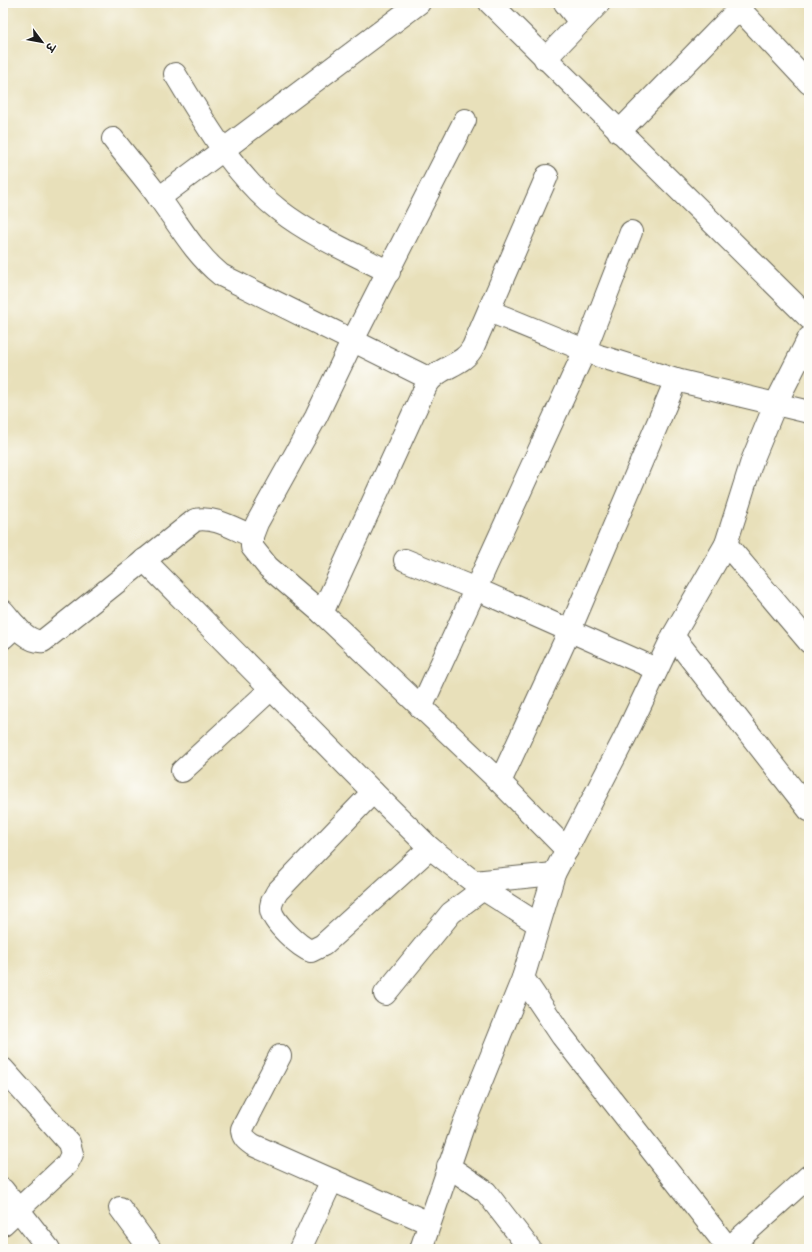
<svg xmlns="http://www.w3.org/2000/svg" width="812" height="1252" viewBox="0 0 812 1252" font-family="Caveat,'Playpen Sans Deva',sans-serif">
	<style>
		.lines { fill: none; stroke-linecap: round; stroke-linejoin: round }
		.minor-casing { stroke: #636153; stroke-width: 24 }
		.minor { stroke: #fff; stroke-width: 22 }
	</style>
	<rect width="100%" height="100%" fill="#fdfcf7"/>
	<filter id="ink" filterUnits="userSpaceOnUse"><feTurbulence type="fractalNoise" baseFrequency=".025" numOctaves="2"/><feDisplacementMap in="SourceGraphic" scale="8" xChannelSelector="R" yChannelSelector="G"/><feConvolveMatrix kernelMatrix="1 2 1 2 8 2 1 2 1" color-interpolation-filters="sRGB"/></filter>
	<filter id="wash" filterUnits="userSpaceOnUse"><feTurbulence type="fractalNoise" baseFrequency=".012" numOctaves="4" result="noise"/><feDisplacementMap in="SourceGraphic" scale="16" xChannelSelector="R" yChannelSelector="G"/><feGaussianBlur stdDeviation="0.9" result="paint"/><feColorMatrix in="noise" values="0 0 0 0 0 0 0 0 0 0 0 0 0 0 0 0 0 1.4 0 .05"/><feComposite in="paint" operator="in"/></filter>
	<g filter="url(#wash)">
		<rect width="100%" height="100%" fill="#e8e0ba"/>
	</g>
	<g filter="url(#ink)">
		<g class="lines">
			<defs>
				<g id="minor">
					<polyline points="490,3 809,318"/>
					<polyline points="565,3 580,22"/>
					<polyline points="734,3 809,83"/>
					<polyline points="545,59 599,3"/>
					<path d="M175 74C204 121 235 177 280 211 312 236 353 253 389 272"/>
					<polyline points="465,120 352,342 316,417 257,523 252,536 252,547 268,567 322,613 500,782 567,850"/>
					<polyline points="619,132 739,9"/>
					<path d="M113 139C128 159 145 178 160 199 179 225 195 254 221 275L430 379"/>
					<polyline points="159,198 419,3"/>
					<polyline points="489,311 599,356 676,380 809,412"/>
					<polyline points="726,544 809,642"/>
					<polyline points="144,560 373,792 430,848 483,889 538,924"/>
					<polyline points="405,560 476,589 656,669"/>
					<path d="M3 611C13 622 26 643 43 641L195 520C215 516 234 529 252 536"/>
					<path d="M322 613 426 386C439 365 463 367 473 347L547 176"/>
					<polyline points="673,636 809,810"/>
					<polyline points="3,638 16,626"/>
					<polyline points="421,708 585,350 631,232"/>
					<polyline points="182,771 271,689"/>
					<polyline points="500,782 570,630 676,380"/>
					<path d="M373 792 277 892C274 898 270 903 271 910 273 922 299 947 311 951L323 945 430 848"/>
					<polyline points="474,882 554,874"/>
					<polyline points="523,978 562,1036 729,1249"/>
					<polyline points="385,994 451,913 483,889"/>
					<path d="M280 1056 242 1129C242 1137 246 1140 253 1145L429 1223"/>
					<polyline points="3,1069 69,1143 72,1154 67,1164 3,1224"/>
					<polyline points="448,1166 486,1192 530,1249"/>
					<polyline points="3,1190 49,1249"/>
					<polyline points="120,1208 150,1249"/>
					<polyline points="729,1248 809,1176"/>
					<polyline points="300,1249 332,1180"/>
					<polyline points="421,1249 463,1126 523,978 554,874 624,739 673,636 726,544 752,461 775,405 809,338"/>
				</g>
			</defs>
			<use href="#minor" class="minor-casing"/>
			<use href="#minor" class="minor"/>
		</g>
	</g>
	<rect width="812" height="1252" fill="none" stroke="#fdfcf7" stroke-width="16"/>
	<g transform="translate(42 42) rotate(122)" stroke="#fdfcf7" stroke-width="3" paint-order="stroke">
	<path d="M0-3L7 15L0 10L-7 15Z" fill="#1c1c1c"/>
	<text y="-6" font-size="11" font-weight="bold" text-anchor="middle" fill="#1c1c1c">उ</text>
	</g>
</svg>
